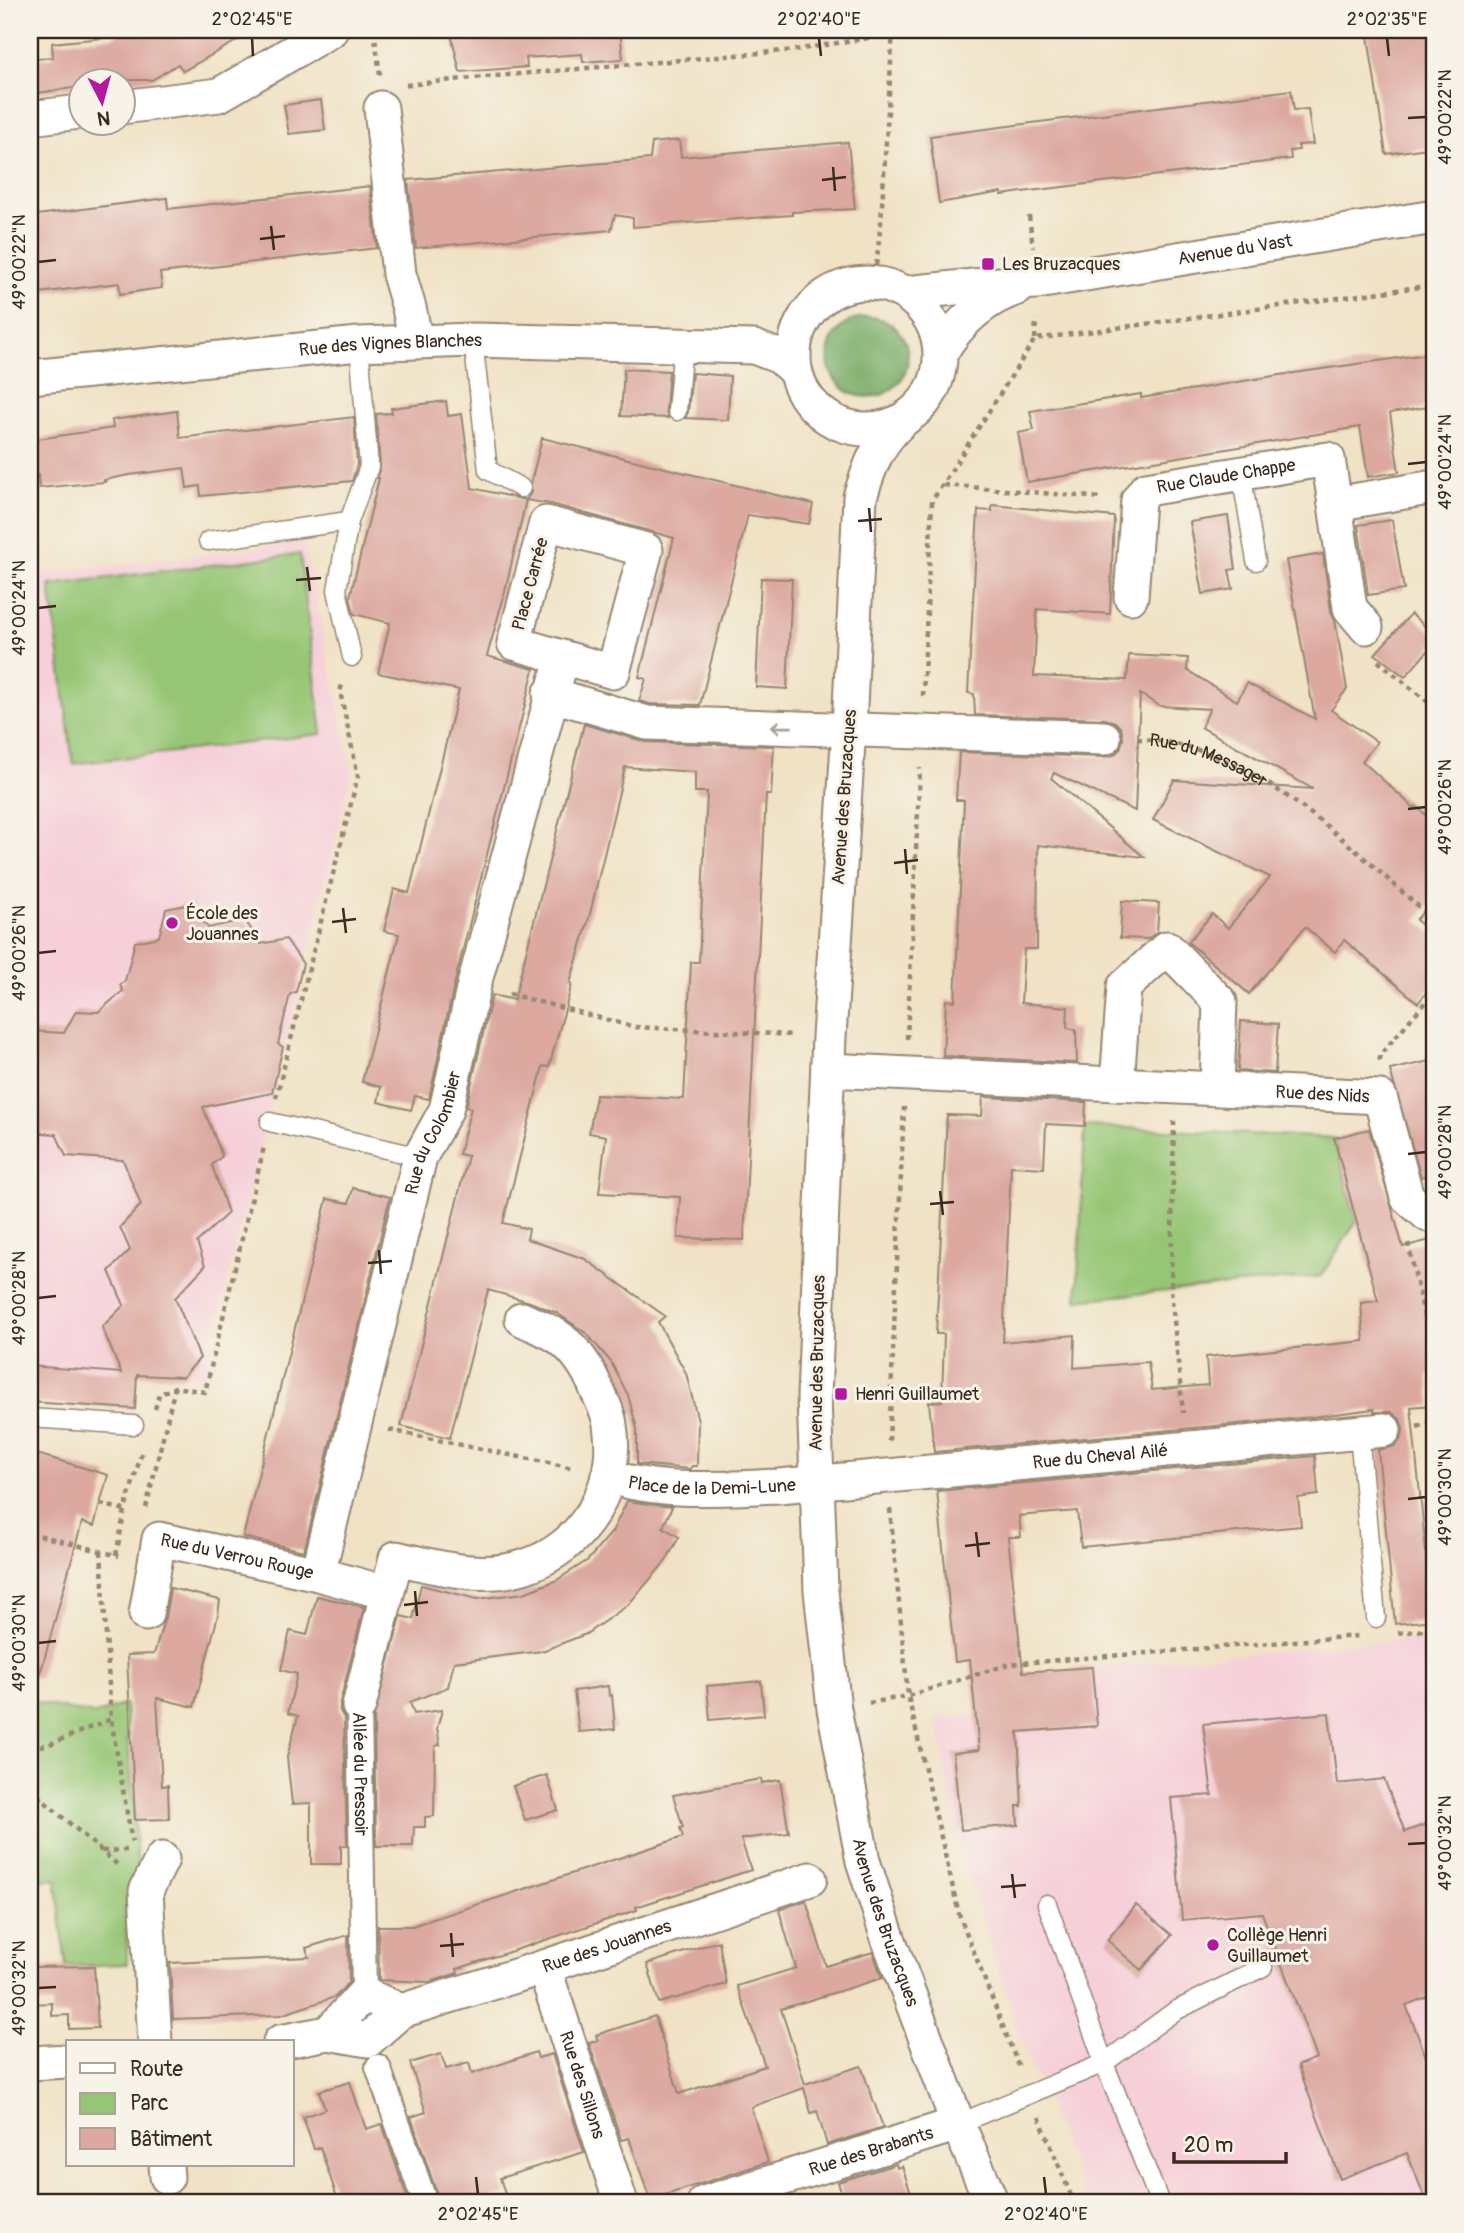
<svg xmlns="http://www.w3.org/2000/svg" width="1464" height="2233" viewBox="0 0 1464 2233" font-family="Pangolin,sans-serif">
	<style>
		.built { fill: #f6cfd9 }
		.green { fill: #96c675; stroke: #68784a; stroke-width: 2 }
		.forest { fill: #78ab66; stroke: #5a6a42; stroke-width: 2 }
		.building { fill: #dca8a0 }
		.lines { fill: none; stroke-linecap: round; stroke-linejoin: round }
		.service-casing { stroke: #968672; stroke-width: 21 }
		.pedestrian-casing { stroke: #968672; stroke-width: 28 }
		.minor-casing { stroke: #968672; stroke-width: 37 }
		.path { stroke: #968672; stroke-width: 4.5; stroke-dasharray: 5 5; stroke-linecap: butt }
		.service { stroke: #fff; stroke-width: 18 }
		.pedestrian { stroke: #fff; stroke-width: 24 }
		.minor { stroke: #fff; stroke-width: 33 }
		.oneway { stroke: #a79f9a }
		.ticks { fill: none; stroke: #3b2a1e; stroke-width: 2.5 }
		.poi-dot { fill: #b5179e; stroke: #f7f3e8; stroke-width: 2.5 }
		.labels { text-anchor: middle; stroke-width: 6; stroke-linejoin: round; paint-order: stroke }
		.street-label { font-size: 18px; fill: #3b2a1e; stroke: #f7f3e8 }
		.poi-label { font-size: 18px; fill: #3b2a1e; stroke: #f7f3e8; text-anchor: start }
		.neatline { fill: none; stroke: #3b2a1e; stroke-width: 2.5 }
		.ticks-label { font-size: 18px; text-anchor: middle; fill: #3b2a1e }
	</style>
	<rect width="100%" height="100%" fill="#f7f3e8"/>
	<filter id="ink" filterUnits="userSpaceOnUse"><feTurbulence type="fractalNoise" baseFrequency=".0143" numOctaves="2"/><feDisplacementMap in="SourceGraphic" scale="14" xChannelSelector="R" yChannelSelector="G"/><feConvolveMatrix kernelMatrix="1 2 1 2 8 2 1 2 1" color-interpolation-filters="sRGB"/></filter>
	<filter id="wash" filterUnits="userSpaceOnUse"><feTurbulence type="fractalNoise" baseFrequency=".00686" numOctaves="4" result="noise"/><feDisplacementMap in="SourceGraphic" scale="28" xChannelSelector="R" yChannelSelector="G"/><feGaussianBlur stdDeviation="1.57" result="paint"/><feColorMatrix in="noise" values="0 0 0 0 0 0 0 0 0 0 0 0 0 0 0 0 0 1.4 0 .05"/><feComposite in="paint" operator="in"/></filter>
	<g filter="url(#wash)">
		<rect width="100%" height="100%" fill="#f0e2c5"/>
		<g class="built">
			<polygon points="304,543 352,771 203,1379 30,1366 30,575"/>
			<polygon points="1434,1637 1434,2203 1088,2203 1022,2042 959,1848 936,1718 1032,1710 1028,1673"/>
		</g>
		<g class="green">
			<polygon points="300,554 322,734 73,764 50,585"/>
			<polygon points="1085,1126 1334,1138 1356,1222 1321,1276 1077,1300"/>
			<polygon points="30,1701 95,1715 125,1704 140,1894 126,1897 127,1964 66,1966 56,1879 30,1882"/>
		</g>
		<circle class="forest" cx="868" cy="357" r="40"/>
		<g id="blocks">
			<g class="building">
				<polygon points="125,30 256,30 183,71 178,64 152,80 80,80 80,87 30,94 30,60 53,57 52,43 113,37"/>
				<polygon points="450,30 620,30 623,59 583,62 582,54 526,58 527,67 460,72"/>
				<polygon points="1367,30 1434,30 1434,147 1386,154"/>
				<polygon points="1291,90 1294,110 1308,109 1313,144 1298,145 1299,150 1290,151 1291,159 1022,192 1002,195 1002,192 939,203 930,136"/>
				<polygon points="321,100 325,130 289,134 284,105"/>
				<polygon points="679,140 681,157 848,142 855,209 792,212 792,215 633,227 633,218 615,215 611,230 416,248 408,180 650,159 652,143"/>
				<polygon points="370,186 377,248 160,273 162,288 120,294 119,283 30,294 30,216 167,198 168,209"/>
				<polygon points="1434,353 1434,406 1390,413 1399,472 1368,477 1360,427 1027,482 1018,433 1034,430 1030,411 1141,394 1141,398 1280,375"/>
				<polygon points="624,369 669,371 666,410 668,418 621,416"/>
				<polygon points="692,373 730,376 728,420 685,418 688,412"/>
				<polygon points="446,401 448,416 462,414 472,488 526,500 504,596 487,656 534,669 455,981 429,1099 415,1096 411,1110 378,1102 381,1087 362,1082 399,934 384,931 394,889 409,893 459,690 378,673 390,623 354,614 350,597 379,478 377,478 380,466 376,414 392,413 391,408"/>
				<polygon points="177,411 180,438 354,417 357,465 352,481 201,496 200,486 187,488 184,468 129,475 104,480 105,482 39,488 38,475 30,476 30,440 113,428 112,420"/>
				<polygon points="542,438 813,504 809,524 748,515 700,705 650,704 639,701 646,679 639,677 674,538 551,504 526,500 531,493 531,482"/>
				<polygon points="992,505 1114,517 1110,614 1037,609 1034,676 1127,680 1129,655 1188,658 1187,670 1237,701 1247,683 1315,719 1286,560 1323,554 1331,611 1335,620 1347,689 1331,710 1377,742 1362,761 1414,808 1416,806 1434,822 1434,899 1416,920 1433,934 1434,983 1418,1003 1344,940 1335,952 1305,927 1249,994 1188,942 1212,914 1228,928 1270,877 1153,820 1174,780 1313,789 1201,727 1210,709 1160,706 1140,694 1135,811 1054,773 1051,778 1144,857 1038,845 1037,949 1024,949 1021,1003 1068,1007 1067,1028 1076,1030 1077,1063 943,1056 946,1000 955,1001 964,800 956,800 959,752 1103,757 1114,755 1120,749 1123,739 1121,728 1115,722 1105,719 975,715 974,694 968,693 978,510 992,511"/>
				<polygon points="1228,516 1236,569 1229,570 1233,589 1203,594 1190,522"/>
				<polygon points="1392,520 1404,590 1368,595 1358,525"/>
				<polygon points="761,578 792,579 787,689 756,687"/>
				<polygon points="1411,614 1434,634 1434,644 1405,677 1375,654"/>
				<polygon points="584,724 646,742 774,746 771,795 766,795 744,1240 678,1238 680,1197 599,1193 606,1136 589,1133 596,1095 684,1099 691,962 699,962 707,792 695,792 695,772 625,767 588,922 570,983 572,984 549,1067 543,1066 503,1223 529,1229 527,1239 585,1259 665,1316 658,1322 686,1373 698,1421 697,1466 692,1466 690,1469 637,1464 637,1429 628,1395 611,1362 587,1334 557,1313 530,1302 488,1290 450,1438 401,1426 468,1156 459,1154 471,1108 466,1107 492,995 514,1000"/>
				<polygon points="1122,901 1159,903 1157,932 1148,939 1120,938"/>
				<polygon points="191,904 208,928 245,920 261,944 286,939 303,964 296,992 290,994 278,1044 283,1047 272,1093 203,1107 222,1156 212,1165 228,1213 197,1242 205,1266 175,1298 200,1358 183,1377 137,1375 135,1409 30,1402 30,1366 121,1373 102,1327 124,1305 109,1271 130,1250 120,1227 141,1205 123,1160 66,1156 56,1134 30,1132 30,1031 64,1033 76,1011 98,1012 123,991 120,985 125,981 135,942 159,937 166,909"/>
				<polygon points="1241,1021 1278,1024 1275,1073 1238,1071"/>
				<polygon points="1430,1061 1434,1077 1434,1173 1421,1177 1390,1070"/>
				<polygon points="983,1097 1086,1102 1085,1126 1046,1124 1044,1168 1011,1166 1003,1342 1075,1335 1074,1368 1148,1362 1152,1390 1208,1385 1206,1357 1364,1341 1361,1303 1378,1301 1334,1138 1369,1129 1403,1247 1434,1239 1434,1375 1428,1375 1431,1405 1411,1407 1433,1620 1395,1624 1378,1450 1395,1446 1402,1437 1403,1429 1400,1419 1391,1412 1374,1412 1374,1409 1312,1417 934,1452 929,1402 942,1401 944,1334 936,1334 947,1115 982,1116"/>
				<polygon points="353,1188 390,1197 304,1551 243,1537 327,1199 349,1203"/>
				<polygon points="30,1452 108,1475 94,1526 82,1522 39,1678 30,1676"/>
				<polygon points="1315,1456 1318,1495 1298,1498 1301,1526 1081,1547 1077,1511 1019,1516 1021,1537 1008,1537 1023,1672 1092,1667 1097,1726 1018,1732 1022,1806 1017,1806 1018,1825 961,1830 953,1753 979,1750 970,1660 955,1662 937,1491"/>
				<polygon points="627,1501 672,1507 663,1527 679,1537 666,1561 628,1605 586,1634 542,1651 454,1662 448,1687 410,1702 414,1714 442,1710 437,1728 440,1745 435,1746 434,1816 425,1817 425,1827 414,1827 413,1846 376,1846 374,1717 401,1616 413,1619 421,1585 477,1599 524,1593 557,1580 588,1560 612,1532"/>
				<polygon points="170,1588 220,1600 218,1615 194,1707 157,1698 162,1786 168,1785 169,1819 135,1820 127,1655 154,1654 165,1617"/>
				<polygon points="317,1596 364,1607 340,1702 340,1711 344,1718 347,1846 341,1846 341,1864 311,1864 311,1803 292,1804 287,1757 298,1716 288,1713 297,1674 281,1670 290,1631 307,1635"/>
				<polygon points="761,1681 764,1715 710,1720 707,1686"/>
				<polygon points="608,1686 609,1696 612,1695 615,1729 579,1732 574,1691"/>
				<polygon points="1329,1713 1337,1784 1384,1779 1405,1832 1434,1821 1434,1994 1406,2005 1434,2078 1434,2203 1427,2203 1407,2153 1340,2179 1298,2065 1317,2058 1262,1913 1182,1920 1171,1798 1212,1795 1203,1724"/>
				<polygon points="547,1775 558,1810 525,1820 513,1786"/>
				<polygon points="761,1779 762,1783 780,1780 789,1833 741,1839 751,1870 636,1907 637,1910 457,1969 458,1973 430,1982 379,1980 378,1926 412,1926 683,1837 680,1828 683,1827 673,1795"/>
				<polygon points="806,1900 826,1966 873,1952 882,1978 781,2009 805,2084 861,2066 883,2127 827,2145 817,2111 811,2113 804,2088 751,2107 768,2162 650,2200 629,2138 621,2140 589,2043 598,2041 596,2035 655,2016 679,2094 765,2066 737,1986 796,1968 779,1910"/>
				<polygon points="1136,1905 1172,1935 1141,1970 1107,1940"/>
				<polygon points="348,1935 349,1982 335,1997 281,2015 173,2019 170,1963 309,1957 306,1948"/>
				<polygon points="719,1941 726,1984 659,2003 647,1964"/>
				<polygon points="94,1966 98,2028 69,2029 69,2015 52,2016 52,2003 30,2004 30,1967"/>
				<polygon points="536,2052 538,2058 552,2054 584,2152 500,2178 505,2194 475,2203 440,2203 411,2117 426,2112 410,2063 441,2054 446,2069 469,2063 472,2074"/>
				<polygon points="350,2082 366,2129 382,2124 409,2203 339,2203 320,2147 314,2149 303,2117 325,2109 319,2091"/>
				<polygon points="896,2164 897,2168 902,2166 914,2203 844,2203 838,2182"/>
			</g>
		</g>
	</g>
	<g filter="url(#ink)">
		<use href="#blocks" fill-opacity="0" stroke="#968672" stroke-width="2"/>
		<g class="lines">
			<defs>
				<g id="service">
					<polyline points="473,340 488,470 521,488"/>
					<polyline points="677,411 683,344"/>
					<polyline points="1241,473 1256,561"/>
					<polyline points="208,541 349,521"/>
					<polyline points="352,657 337,590 349,521 369,467 359,344"/>
					<polyline points="270,1122 420,1157"/>
					<polyline points="30,1418 134,1425"/>
					<polyline points="1359,1433 1376,1618"/>
					<polyline points="1047,1904 1104,2063 1160,2203"/>
					<polyline points="958,2124 1104,2063 1175,2011 1263,1967"/>
				</g>
				<g id="pedestrian">
					<path id="s2" d="M359 1706 364 1994"/>
					<polyline points="378,2067 425,2203"/>
				</g>
				<g id="minor">
					<polyline points="122,107 219,95 331,30"/>
					<polyline points="381,108 399,274 409,308 416,341"/>
					<polyline points="30,118 80,112"/>
					<circle cx="867" cy="356" r="73"/>
					<path id="s3" d="M906 293 983 285 1037 282 1434 217"/>
					<path d="M941 352C958 323 985 298 1018 288"/>
					<path id="s4" d="M30 377 359 344 473 340 754 347 780 357 795 371"/>
					<path id="s5" d="M902 421C877 444 870 465 860 497L849 728 829 1037 814 1397 821 1591 834 1709 863 1861 888 1938 958 2124 992 2203"/>
					<polyline points="1335,504 1350,608 1366,627"/>
					<polygon points="546,523 646,550 613,672 514,643"/>
					<path id="s6" d="M1131 597 1138 500 1146 489 1328 459 1335 504 1434 487"/>
					<polyline points="550,694 647,723 1104,738"/>
					<path id="s7" d="M829 1070 1380 1097 1407 1197 1428 1215"/>
					<polyline points="1117,1084 1124,987 1167,948 1220,1002 1217,1088"/>
					<path id="s8" d="M608 1476C660 1494 725 1488 779 1486L1384 1430"/>
					<path id="s9" d="M318 1574 420 1157 446 1110 474 985 562 658"/>
					<path id="s10" d="M146 1614 159 1539 318 1574 387 1593"/>
					<path d="M359 1706 396 1558C437 1567 481 1580 523 1567 584 1548 620 1487 610 1425 609 1413 602 1401 597 1390 589 1370 577 1351 560 1338 549 1330 534 1325 522 1319"/>
					<path id="s11" d="M544 1967 621 2203"/>
					<path id="s12" d="M401 2011 364 1994 328 2033 368 2040 401 2011 544 1967 810 1879"/>
					<polyline points="155,2042 146,1891 162,1859"/>
					<polyline points="280,2042 328,2033"/>
					<polyline points="30,2063 68,2061"/>
					<polyline points="166,2165 167,2177"/>
					<path id="s13" d="M704 2203 958 2124"/>
				</g>
			</defs>
			<use href="#service" class="service-casing"/>
			<use href="#pedestrian" class="pedestrian-casing"/>
			<use href="#minor" class="minor-casing"/>
			<g class="path">
				<polyline points="374,30 380,75"/>
				<polyline points="406,85 462,79 795,50 893,34 979,34 994,30"/>
				<polyline points="1029,216 1033,247"/>
				<polyline points="875,275 881,222 893,30"/>
				<polyline points="1035,339 1036,319"/>
				<polyline points="944,485 1103,498"/>
				<polyline points="1378,661 1434,707"/>
				<polyline points="923,696 932,501 1035,339 1434,285"/>
				<path id="s1" d="M1137 739C1254 743 1350 848 1434 920"/>
				<polyline points="509,994 635,1027 793,1035"/>
				<polyline points="907,1039 920,768"/>
				<polyline points="1380,1061 1380,1055 1434,992"/>
				<polyline points="276,1098 358,776 340,691 343,682"/>
				<polyline points="1174,1121 1171,1290 1183,1413"/>
				<polyline points="1408,1243 1434,1359"/>
				<polyline points="155,1409 159,1394 175,1387"/>
				<polyline points="1417,1427 1434,1422"/>
				<polyline points="389,1430 573,1468"/>
				<polyline points="889,1441 904,1107"/>
				<polyline points="100,1504 125,1510"/>
				<polyline points="146,1508 175,1387 205,1392 264,1147"/>
				<polyline points="890,1509 908,1696 959,1914 1020,2070"/>
				<polyline points="30,1533 119,1556"/>
				<polyline points="101,1551 111,1719 132,1842"/>
				<polyline points="116,1555 125,1510 142,1451"/>
				<polyline points="1398,1633 1434,1629"/>
				<polyline points="869,1703 908,1696 1010,1664 1358,1636"/>
				<polyline points="30,1747 48,1745 111,1719"/>
				<polyline points="30,1789 119,1866"/>
				<polyline points="102,1851 128,1850"/>
				<polyline points="1039,2117 1074,2203"/>
			</g>
			<use href="#service" class="service"/>
			<use href="#pedestrian" class="pedestrian"/>
			<use href="#minor" class="minor"/>
		</g>
		<defs><path id="oneway-shaft" d="M-6 0H5M1.5-3L5.5 0L1.5 3" fill="none" stroke-width="1.6" stroke-linecap="round" stroke-linejoin="round" transform="scale(1.75)"/></defs>
		<use class="oneway" href="#oneway-shaft" transform="translate(781 727) rotate(-179)"/>
	</g>
	<path class="ticks" d="M252 38 253 56M819 38 821 56M1387 38 1389 56M1408 118 1426 117M833 167 835 191M822 180 846 177M271 226 274 250M260 239 285 236M38 262 56 260M1408 464 1426 462M869 508 871 532M858 521 882 519M307 567 310 591M296 580 321 578M38 608 56 606M1408 809 1426 807M905 849 907 874M894 863 918 860M343 908 346 933M332 922 356 919M38 953 56 951M1408 1154 1426 1152M940 1191 943 1215M930 1204 954 1202M379 1250 381 1274M368 1263 392 1261M38 1298 56 1296M1408 1499 1426 1497M976 1532 979 1557M965 1546 990 1543M415 1591 417 1616M404 1605 428 1602M38 1643 56 1641M1408 1844 1426 1843M1012 1874 1015 1898M1001 1887 1026 1885M451 1933 453 1957M440 1946 464 1944M38 1988 56 1987M476 2177 478 2194M1044 2177 1046 2194"/>
	<g class="poi-dot">
		<rect x="981" y="257" width="14" height="14" rx="3.5"/>
		<circle cx="172" cy="923" r="7"/>
		<rect x="834" y="1387" width="14" height="14" rx="3.5"/>
		<circle cx="1213" cy="1945" r="7"/>
	</g>
	<g class="labels">
		<g class="street-label">
			<text dy="6" stroke="none"><textPath href="#s3" startOffset="332">Avenue du Vast</textPath></text>
			<text dy="6" stroke="none"><textPath href="#s4" startOffset="362">Rue des Vignes Blanches</textPath></text>
			<text dy="6" stroke="none"><textPath href="#s6" startOffset="192">Rue Claude Chappe</textPath></text>
			<text transform="translate(530 584) rotate(-75)" y="6">Place Carrée</text>
			<text dy="6" stroke="none"><textPath href="#s1" startOffset="75">Rue du Messager</textPath></text>
			<text transform="translate(844 797) rotate(-86)" y="6">Avenue des Bruzacques</text>
			<text dy="6" stroke="none"><textPath href="#s7" startOffset="494">Rue des Nids</textPath></text>
			<text dy="6" stroke="none"><textPath href="#s9" startOffset="457">Rue du Colombier</textPath></text>
			<text transform="translate(817 1363) rotate(-89)" y="6">Avenue des Bruzacques</text>
			<text dy="6" stroke="none"><textPath href="#s8" startOffset="495">Rue du Cheval Ailé</textPath></text>
			<text dy="6" stroke="none"><textPath href="#s8" startOffset="105">Place de la Demi-Lune</textPath></text>
			<text dy="6" stroke="none"><textPath href="#s10" startOffset="156">Rue du Verrou Rouge</textPath></text>
			<text dy="6" stroke="none"><textPath href="#s2" startOffset="68">Allée du Pressoir</textPath></text>
			<text dy="6" stroke="none"><textPath href="#s5" startOffset="1522">Avenue des Bruzacques</textPath></text>
			<text dy="6" stroke="none"><textPath href="#s12" startOffset="394">Rue des Jouannes</textPath></text>
			<text dy="6" stroke="none"><textPath href="#s11" startOffset="124">Rue des Sillons</textPath></text>
			<text dy="6" stroke="none"><textPath href="#s13" startOffset="175">Rue des Brabants</textPath></text>
		</g>
		<g class="poi-label">
			<text x="1002" y="270">Les Bruzacques</text>
			<text x="186" y="919">École des<tspan x="186" dy="21">Jouannes</tspan></text>
			<text x="855" y="1400">Henri Guillaumet</text>
			<text x="1227" y="1941">Collège Henri<tspan x="1227" dy="21">Guillaumet</tspan></text>
		</g>
	</g>
	<rect width="1464" height="2233" fill="none" stroke="#f7f3e8" stroke-width="77"/>
	<rect x="66" y="2040" width="228" height="126" fill="#f7f3e8" stroke="#aca397" stroke-width="2"/>
	<rect x="80" y="2063" width="35" height="10" fill="#ffffff" stroke="#aca397" stroke-width="2"/>
	<text x="130" y="2076" font-size="21" fill="#3b2a1e">Route</text>
	<rect x="80" y="2093" width="35" height="21" fill="#96c675" stroke="#aca397" stroke-width="2"/>
	<text x="130" y="2110" font-size="21" fill="#3b2a1e">Parc</text>
	<rect x="80" y="2128" width="35" height="21" fill="#dca8a0" stroke="#aca397" stroke-width="2"/>
	<text x="130" y="2146" font-size="21" fill="#3b2a1e">Bâtiment</text>
	<g transform="translate(102 102) rotate(174)"><circle r="33" fill="#f7f3e8" stroke="#aca397" stroke-width="2"/>
	<path d="M0-5L12 26L0 18L-12 26Z" fill="#b5179e"/>
	<text y="-10" font-size="19" font-weight="bold" text-anchor="middle" fill="#3b2a1e">N</text>
	</g>
	<path d="M1174 2152v10h112v-10" fill="none" stroke="#3b2a1e" stroke-width="3.5"/>
	<text x="1184" y="2152" font-size="21" fill="#3b2a1e" stroke="#f7f3e8" stroke-width="5" paint-order="stroke">20 m</text>
	<rect x="38" y="38" width="1388" height="2156" class="neatline"/>
	<g class="ticks-label">
		<text x="252" y="25">2°02'45"E</text>
		<text x="819" y="25">2°02'40"E</text>
		<text x="1387" y="25">2°02'35"E</text>
		<text transform="translate(1445 117) rotate(-90)" y="6">49°00'22"N</text>
		<text transform="translate(19 262) rotate(-90)" y="6">49°00'22"N</text>
		<text transform="translate(1445 462) rotate(-90)" y="6">49°00'24"N</text>
		<text transform="translate(19 608) rotate(-90)" y="6">49°00'24"N</text>
		<text transform="translate(1445 807) rotate(-90)" y="6">49°00'26"N</text>
		<text transform="translate(19 953) rotate(-90)" y="6">49°00'26"N</text>
		<text transform="translate(1445 1152) rotate(-90)" y="6">49°00'28"N</text>
		<text transform="translate(19 1298) rotate(-90)" y="6">49°00'28"N</text>
		<text transform="translate(1445 1497) rotate(-90)" y="6">49°00'30"N</text>
		<text transform="translate(19 1643) rotate(-90)" y="6">49°00'30"N</text>
		<text transform="translate(1445 1843) rotate(-90)" y="6">49°00'32"N</text>
		<text transform="translate(19 1988) rotate(-90)" y="6">49°00'32"N</text>
		<text x="478" y="2220">2°02'45"E</text>
		<text x="1046" y="2220">2°02'40"E</text>
	</g>
</svg>
